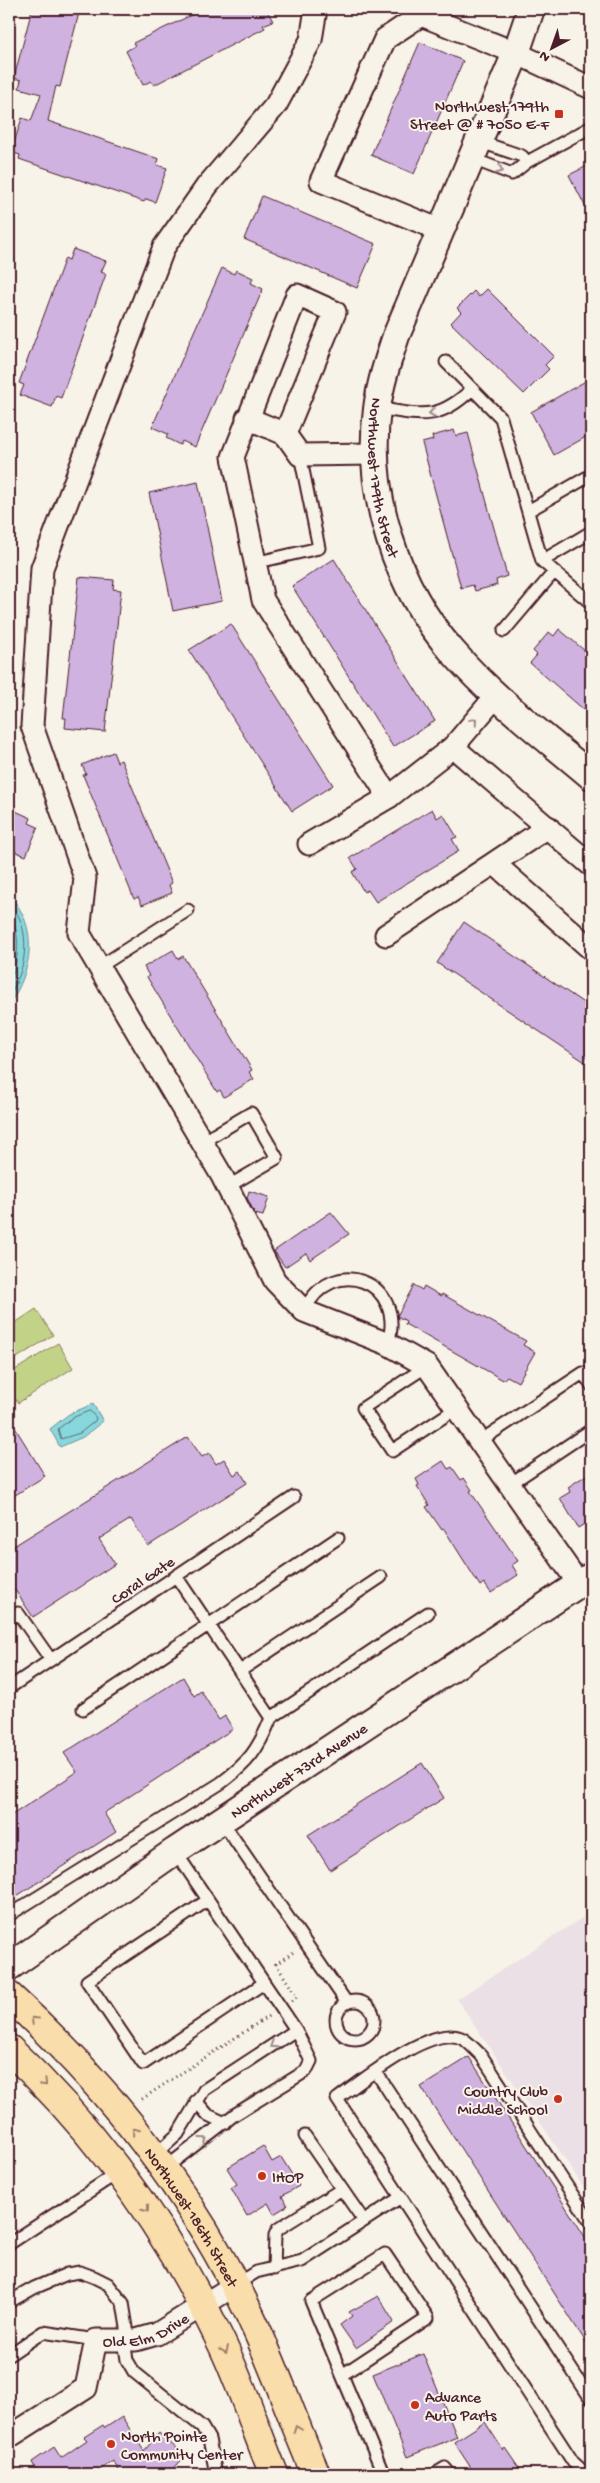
<svg xmlns="http://www.w3.org/2000/svg" width="600" height="2483" font-family="'Gochi Hand',sans-serif">
  <style>
    .built { fill: #ebe0e6 }
    .green { fill: #c2d388; stroke: #86795a }
    .water { fill: #87d8dd; stroke: #6f8e96 }
    .lines { fill: none; stroke-linecap: round; stroke-linejoin: round }
    .shore { stroke: #626972; stroke-width: 1 }
    .building { fill: #cfb2e0; stroke: #4a1f2b }
    .service-casing { stroke: #4a1f2b; stroke-width: 15 }
    .minor-casing { stroke: #4a1f2b; stroke-width: 25 }
    .tertiary-casing { stroke: #4a1f2b; stroke-width: 30 }
    .primary-casing { stroke: #4a1f2b; stroke-width: 31 }
    .path { stroke: #4a1f2b; stroke-width: 3; stroke-dasharray: 1 4; stroke-linecap: butt }
    .service { stroke: #f7f3e8; stroke-width: 11 }
    .minor { stroke: #f7f3e8; stroke-width: 21 }
    .tertiary { stroke: #f7f3e8; stroke-width: 26 }
    .primary { stroke: #f9ddab; stroke-width: 28 }
    .oneway { stroke: #a0898a }
    .oneway2 { stroke: #a27e6b }
    .poi-dot { fill: #c8321e; stroke: #f7f3e8; stroke-width: 2 }
    .labels { text-anchor: middle; stroke-width: 4; stroke-linejoin: round; paint-order: stroke }
    .poi-label { font-size: 16px; fill: #4a1f2b; stroke: #f7f3e8; text-anchor: start }
    .street-label { font-size: 16px; fill: #4a1f2b; stroke: #f7f3e8 }
  </style>
  <rect width="100%" height="100%" fill="#f7f3e8"/>
  <filter id="ink" filterUnits="userSpaceOnUse"><feTurbulence type="fractalNoise" baseFrequency=".02" numOctaves="2"/><feDisplacementMap in="SourceGraphic" scale="10" xChannelSelector="R" yChannelSelector="G"/><feConvolveMatrix kernelMatrix="1 2 1 2 8 2 1 2 1" color-interpolation-filters="sRGB"/></filter>
  <g filter="url(#ink)">
    <!-- built -->
    <path class="built" d="M591,1912V2198L457,1999Z"/>
    <!-- green -->
    <path class="green" d="M36,1309L53,1335L9,1363V1327Z
      M58,1343L73,1368L18,1403L9,1389V1374Z"/>
    <!-- water -->
    <path class="water" d="M9,895C40,927 32,971 9,1005Z
      M93,1404L103,1421L83,1437L60,1447L50,1429L69,1414Z"/>
    <g class="lines">
      <!-- shore -->
      <path class="shore" d="M9,902C33,928 27,969 9,996
        M9,911C22,937 19,958 9,985
        M90,1411L96,1418L95,1421L80,1433L61,1439L58,1429L72,1418Z"/>
    </g>
    <!-- building -->
    <path class="building" d="M32,9H80L60,87L56,86L48,121L159,159L157,165L167,168L155,202L146,199L144,202L19,159L20,155L11,152L22,118L31,121L41,94L19,88L21,80L14,78Z
      M204,9H266L273,21L263,25L265,28L154,85L151,81L143,85L126,51L135,46L133,43Z
      M420,42L463,61L414,174L371,155Z
      M591,164V217L569,175Z
      M262,196L376,244L357,288L244,239Z
      M73,249L106,261L101,272L106,274L61,398L56,396L52,407L20,395L24,385L19,383L65,258L69,260Z
      M222,268L234,274L236,270L253,278L251,283L263,289L195,447L182,441L180,445L166,438L168,434L152,427Z
      M487,289L554,356L545,365L549,369L524,394L451,323L461,312L457,308L474,291L479,297Z
      M591,378V434L554,455L531,412Z
      M454,430L456,436L468,433L507,576L496,580L497,585L475,591L473,585L461,588L422,443L433,440L432,436Z
      M198,482L222,601L173,611L149,493Z
      M334,559L435,721L393,747L292,586Z
      M79,577L114,580L113,589L121,590L105,732L65,728L66,718H63Z
      M231,624L333,785L292,811L189,650Z
      M559,629L591,656V716L530,663L537,655L533,651L549,632L554,636Z
      M113,752L117,762L121,760L172,883L169,885L172,893L142,905L138,897L134,899L83,775L86,774L82,765Z
      M9,808L31,818L29,823L38,827L26,856L9,849Z
      M432,809L437,818L443,814L457,837L452,839L459,851L376,902L368,890L364,892L352,872L357,869L350,858Z
      M464,922L591,1008V1066L437,963Z
      M173,950L178,959L183,956L252,1070L249,1072L254,1079L224,1097L220,1090L217,1092L147,977L149,976L144,967Z
      M249,1191L269,1197L263,1216L255,1214L247,1198Z
      M331,1212L349,1234L310,1260L306,1253L285,1267L274,1251Z
      M414,1285L422,1290L424,1286L441,1296L442,1294L526,1341L523,1345L535,1352L518,1382L507,1376L503,1380L405,1324L406,1321L397,1316Z
      M9,1418L45,1476L9,1499Z
      M188,1437L202,1457L209,1453L216,1464L224,1459L234,1475L240,1471L247,1483L148,1546L131,1519L99,1539L115,1564L33,1617L15,1590L9,1594V1549Z
      M443,1461L448,1469L452,1467L461,1480L464,1478L472,1490L470,1491L518,1561L512,1565L518,1575L491,1593L484,1583L480,1586L444,1529L442,1530L426,1507L429,1505L417,1486L419,1485L416,1479Z
      M591,1472V1520L578,1528L560,1498L570,1492L568,1487Z
      M183,1677L194,1696L201,1691L219,1720L225,1716L233,1729L104,1813L116,1832L9,1901V1817L77,1772L64,1753Z
      M422,1763L444,1798L330,1870L308,1835Z
      M469,2057L591,2246V2350L421,2087Z
      M263,2146L272,2162L281,2157L299,2186L282,2196L287,2206L274,2214L268,2203L247,2216L231,2188L237,2184L227,2168Z
      M378,2296L394,2322L356,2348L340,2325L352,2316L349,2312Z
      M423,2354L457,2437L407,2457L373,2374Z
      M122,2417L144,2451L159,2433L185,2456L169,2474H121L113,2461L94,2474H38L32,2462L54,2447L61,2458L87,2440L84,2437L103,2425L105,2428Z
      M485,2422L503,2450L505,2448L523,2474H475L454,2442Z"/>
    <g class="lines">
      <defs>
        <path id="service" d="M478,141L522,156L527,162
          M470,158L512,174L527,162L591,127
          M446,362L501,418L542,561L591,603
          M377,408C420,415 438,422 472,389
          M528,511L591,475
          M542,561L591,532
          M254,563L319,548L300,455
          M504,631L554,572
          M99,967L188,910
          M202,1142L251,1113L277,1158L227,1187
          M304,1311C332,1252 407,1281 388,1344
          M427,1366L363,1408L392,1451L457,1408
          M480,1441L583,1373L591,1385
          M510,1484L591,1430
          M9,1619L18,1613L51,1660
          M240,1671L381,1577
          M9,1688L294,1497
          M83,1709L338,1538
          M271,1718L428,1613
          M221,1820L347,2003
          M175,1851L296,2030
          M208,1900L87,1981L143,2064L264,1983
          M9,1915L221,1783C249,1762 258,1750 271,1718L176,1576
          M336 2020a19 19 0 1 1 38 0a19 19 0 1 1-38 0Z
          M376,2072L591,2399
          M196,2101L208,2115L225,2123
          M305,2136L364,2221
          M155,2155L178,2134L204,2090L296,2030L311,2061L306,2071L234,2115L164,2169
          M9,2244L119,2172
          M274,2269L275,2235L278,2229L342,2189
          M235,2285L256,2272L302,2261L401,2197
          M9,2302L34,2288L67,2274L80,2272L94,2277L108,2284L123,2303L129,2340
          M124,2340L127,2360L134,2372L202,2427L209,2439L216,2474
          M9,2355L43,2332L96,2340
          M342,2375L428,2318L385,2254L311,2301L383,2473L384,2474
          M435,2474L445,2468L450,2474
          M586,2474L573,2462L337,2099C362,2081 433,2022 463,2039C470,2043 475,2050 481,2055L591,2223"/>
        <g id="minor">
          <path d="M316,9L311,40L276,105L207,186L164,247L42,568L32,726L85,878L79,933L222,1176L275,1281L304,1311L388,1344L427,1366L579,1584"/>
          <path d="M440,230L321,181L385,39L421,15L516,53L591,88"/>
          <path d="M247,418L285,434L300,455L375,454"/>
          <path d="M285,434L335,312L297,295L233,457L263,600L389,797"/>
          <path d="M453,747L591,865"/>
          <path d="M309,844L389,797L453,747L496,696"/>
          <path d="M495,864L591,949"/>
          <path d="M386,935L548,827"/>
          <path id="s1" d="M9,2437L86,2388L96,2340H136L157,2334L235,2285"/>
        </g>
        <g id="tertiary">
          <path id="s2" d="M531,9L516,53L396,336C388,360 380,384 377,409C366,494 396,588 453,652C494,699 544,736 591,776"/>
          <path id="s3" d="M9,1967L175,1851L591,1576"/>
        </g>
        <g id="primary">
          <path id="s4" d="M9,1996C106,2084 189,2189 246,2307C273,2361 292,2419 316,2474"/>
          <path d="M9,2049C98,2133 170,2233 222,2344C242,2386 256,2431 274,2474"/>
        </g>
      </defs>
      <!-- service casing -->
      <use href="#service" class="service-casing"/>
      <!-- minor casing -->
      <use href="#minor" class="minor-casing"/>
      <!-- tertiary casing -->
      <use href="#tertiary" class="tertiary-casing"/>
      <!-- primary casing -->
      <use href="#primary" class="primary-casing"/>
      <!-- path -->
      <path class="path" d="M292,2001L297,1997L276,1964L295,1951
        M142,2099L270,2015"/>
      <!-- service -->
      <use href="#service" class="service"/>
      <!-- minor -->
      <use href="#minor" class="minor"/>
      <!-- tertiary -->
      <use href="#tertiary" class="tertiary"/>
      <!-- primary -->
      <use href="#primary" class="primary"/>
    </g>
    <!-- one-way arrows -->
    <defs><path id="oneway-chevron" d="M-2-3.5L2.5 0L-2 3.5" fill="none" stroke-width="1.6" stroke-linecap="round" stroke-linejoin="round" transform="scale(1.25)"/></defs>
    <g class="oneway">
      <use href="#oneway-chevron" transform="translate(500 170) rotate(21)"/>
      <use href="#oneway-chevron" transform="translate(432 413) rotate(172)"/>
      <use href="#oneway-chevron" transform="translate(474 721) rotate(-50)"/>
      <use href="#oneway-chevron" transform="translate(273 2045) rotate(147)"/>
      <use href="#oneway-chevron" transform="translate(204 2140) rotate(-36)"/>
    </g>
    <g class="oneway2">
      <use href="#oneway-chevron" transform="translate(34 2020) rotate(-136)"/>
      <use href="#oneway-chevron" transform="translate(44 2083) rotate(46)"/>
      <use href="#oneway-chevron" transform="translate(135 2131) rotate(-129)"/>
      <use href="#oneway-chevron" transform="translate(146 2209) rotate(54)"/>
      <use href="#oneway-chevron" transform="translate(225 2350) rotate(67)"/>
      <use href="#oneway-chevron" transform="translate(297 2429) rotate(-111)"/>
    </g>
  </g>
  <!-- markers -->
  <g class="poi-dot">
    <rect x="554" y="109" width="10" height="10" rx="2.5"/>
    <circle cx="558" cy="2099" r="5"/>
    <circle cx="262" cy="2176" r="5"/>
    <circle cx="415" cy="2405" r="5"/>
    <circle cx="111" cy="2444" r="5"/>
  </g>
  <g class="labels">
    <!-- poi labels -->
    <g class="poi-label">
      <text x="549" y="111" text-anchor="end">Northwest 179th<tspan x="549" dy="18">Street @ # 7050 E-F</tspan></text>
      <text x="548" y="2096" text-anchor="end">Country Club<tspan x="548" dy="18">Middle School</tspan></text>
      <text x="272" y="2182">IHOP</text>
      <text x="425" y="2402">Advance<tspan x="425" dy="18">Auto Parts</tspan></text>
      <text x="121" y="2441">North Pointe<tspan x="121" dy="18">Community Center</tspan></text>
    </g>
    <!-- street labels -->
    <g class="street-label">
      <text dy="6" stroke="none"><textPath href="#s2" startOffset="499">Northwest 179th Street</textPath></text>
      <text transform="translate(142 1579) rotate(-34)" y="6">Coral Gate</text>
      <text dy="6" stroke="none"><textPath href="#s3" startOffset="350">Northwest 73rd Avenue</textPath></text>
      <text dy="6" stroke="none"><textPath href="#s4" startOffset="288">Northwest 186th Street</textPath></text>
      <text dy="6" stroke="none"><textPath href="#s1" startOffset="192">Old Elm Drive</textPath></text>
    </g>
  </g>
  <!-- margin -->
  <rect width="600" height="2483" fill="none" stroke="#f7f3e8" stroke-width="30"/>
  <rect x="15" y="15" width="570" height="2453" fill="none" stroke="#4a1f2b" stroke-width="2" filter="url(#ink)"/>
  <!-- north arrow -->
  <g transform="translate(552 48) rotate(221)" stroke="#f7f3e8" stroke-width="4" paint-order="stroke">
  <path d="M0-4L9 19L0 12L-9 19Z" fill="#4a1f2b"/>
  <text y="-8" font-size="14" font-weight="bold" text-anchor="middle" fill="#4a1f2b">N</text>
  </g>
</svg>
